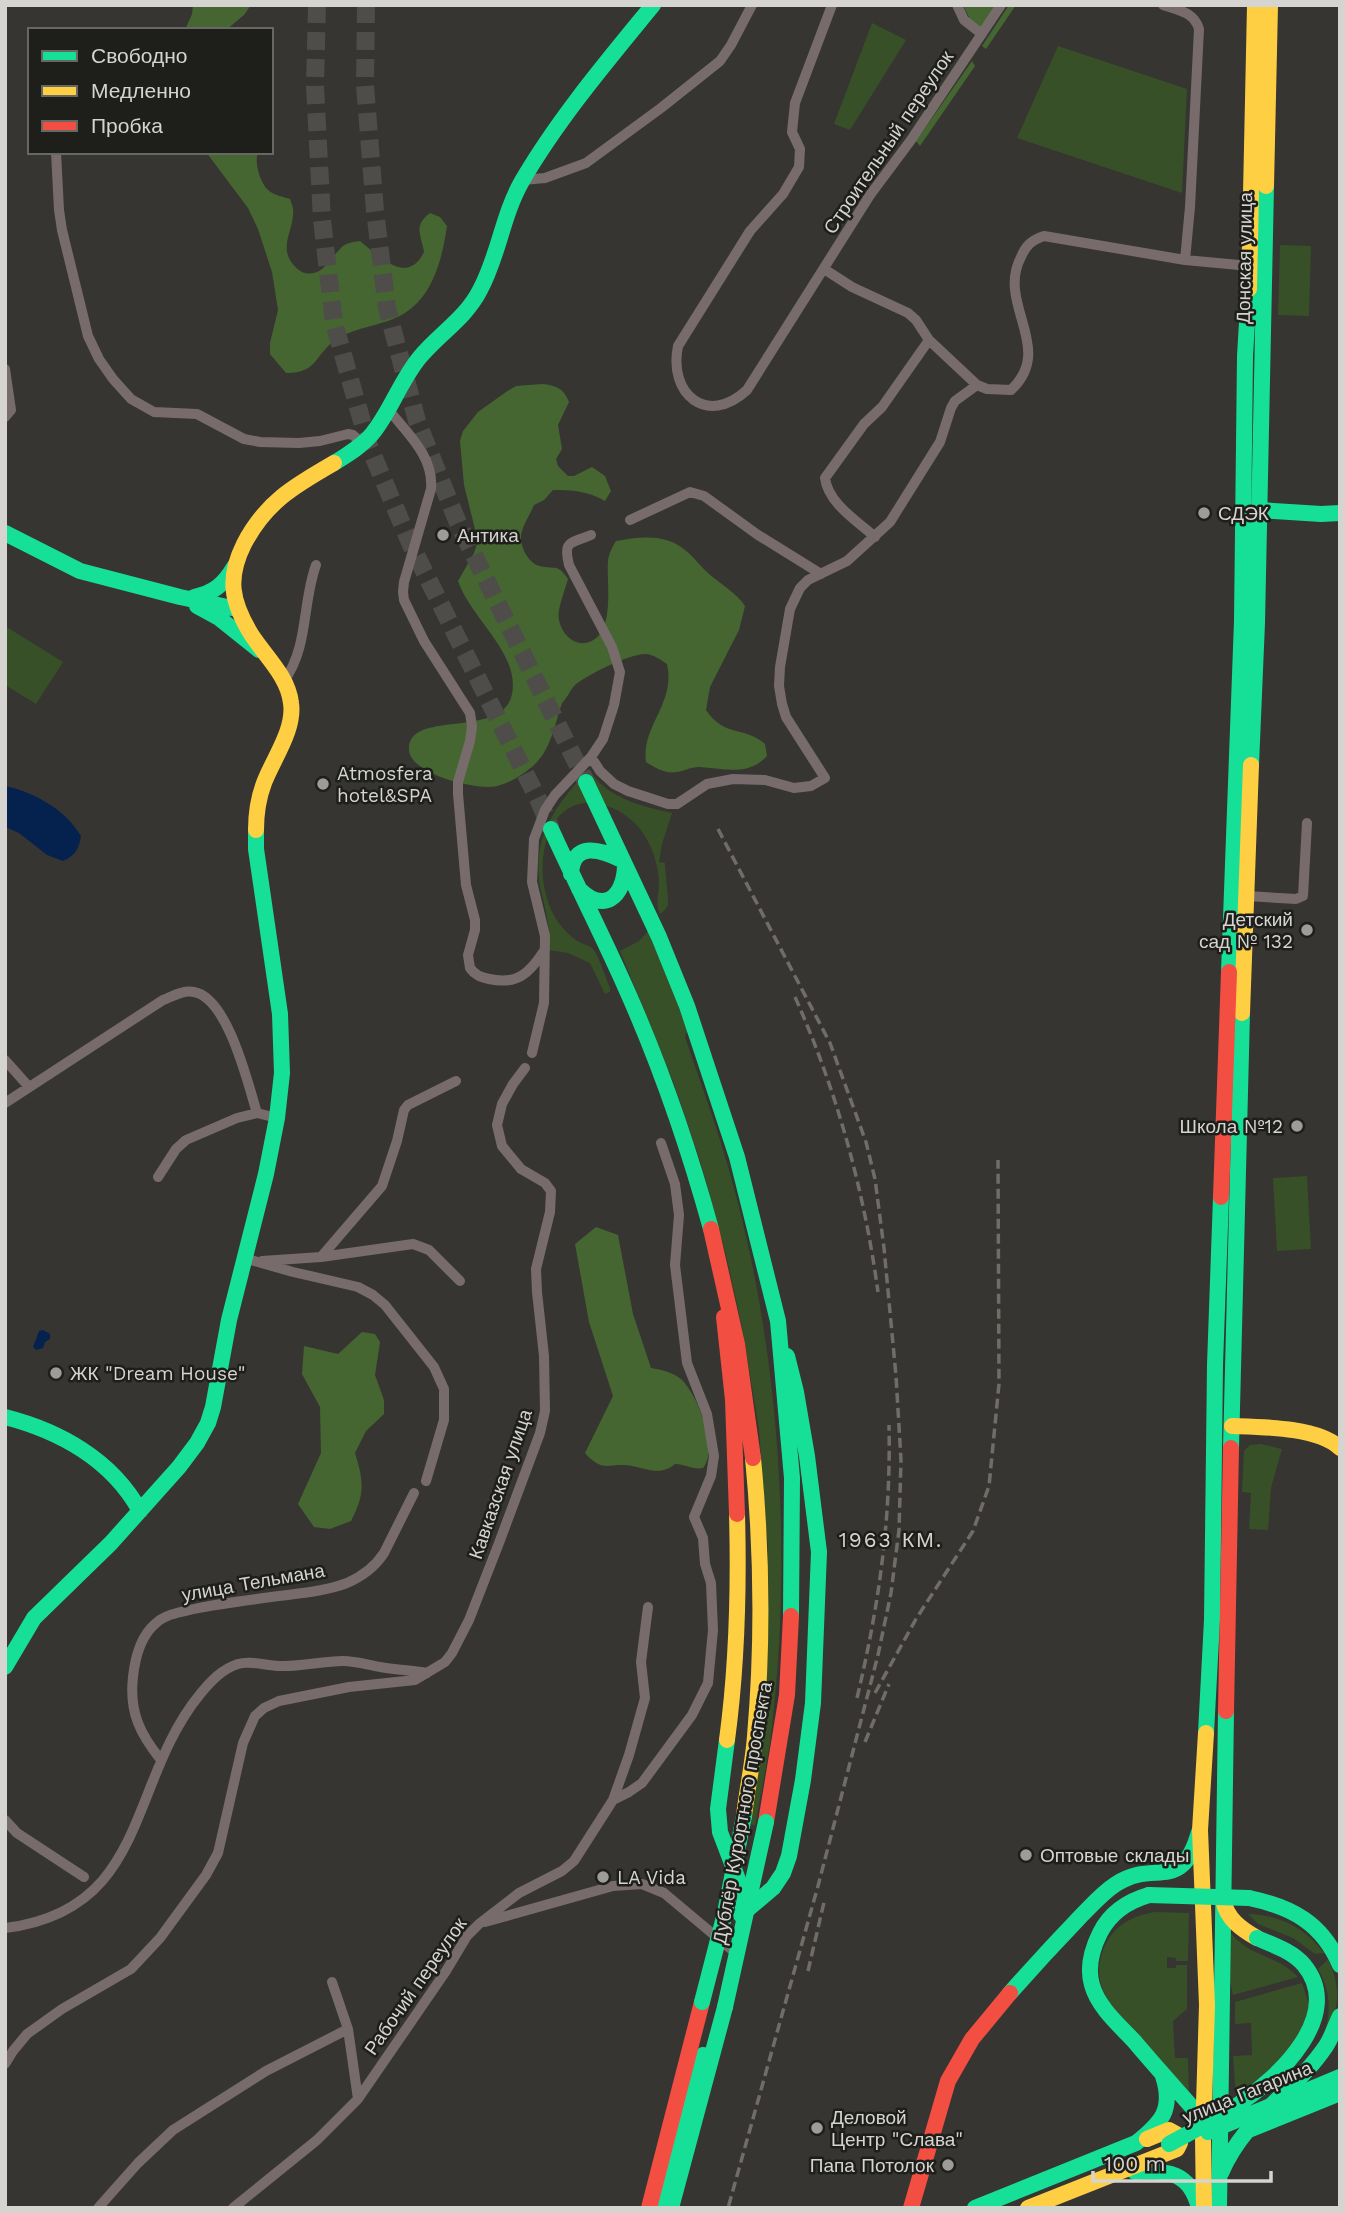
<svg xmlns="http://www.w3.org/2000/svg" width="1345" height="2213" font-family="'Work Sans',sans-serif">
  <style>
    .green { fill: #375027 }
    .forest { fill: #456631 }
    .water { fill: #05224f }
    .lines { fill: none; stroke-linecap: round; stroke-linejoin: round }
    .primary-tunnel { stroke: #4e4d49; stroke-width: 18; stroke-dasharray: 18 9; stroke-linecap: butt }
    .street { stroke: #776c6b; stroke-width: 10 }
    .fast { stroke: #16e098; stroke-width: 16 }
    .slow { stroke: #ffcf43; stroke-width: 16 }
    .jam { stroke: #f24e42; stroke-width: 16 }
    .rail { stroke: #726c69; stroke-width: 3.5; stroke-dasharray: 10 5; stroke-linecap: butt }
    .fast-bridge { stroke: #16e098; stroke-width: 16 }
    .poi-dot { fill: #9d9c98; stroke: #1e1e1a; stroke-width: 2.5 }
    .labels { text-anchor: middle; stroke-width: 5; stroke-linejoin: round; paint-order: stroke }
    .street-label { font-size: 19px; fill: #d5d4d0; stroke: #1e1e1a }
    .poi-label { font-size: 19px; fill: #d5d4d0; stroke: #1e1e1a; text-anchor: start }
    .neighbourhood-label { font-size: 21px; letter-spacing: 2px; fill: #d5d3ca; stroke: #1e1e1a }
  </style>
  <rect width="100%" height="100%" fill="#363531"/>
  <!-- green -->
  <path class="green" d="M872,23L906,40L850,130L834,124Z
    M1058,46L1187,89L1182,193L1017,138Z
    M1280,245L1311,246L1309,316L1278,315Z
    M5,626L63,662L36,704L5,685Z
    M589,769C604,797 643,807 672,813L662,844L659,862L665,863C665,870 669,902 668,905C666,909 664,911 660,914C655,903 659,895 659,883C659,865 651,843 640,829C632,819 621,811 610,807C553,785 534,852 546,895C551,915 562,931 579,942C583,944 590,946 593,949C599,956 606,979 610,988V992L605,994L590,963L568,953L548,950C551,929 546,912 541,891C530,838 555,806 589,769Z
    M648,931L688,1029L685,1037C699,1079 715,1121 727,1163C779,1339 793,1545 772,1727C768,1760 761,1793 755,1826L751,1824L768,1550L759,1429L742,1327L725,1251L701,1164L674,1084L620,951L639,941Z
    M1307,1176L1311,1249L1277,1251L1273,1178Z
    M1261,1444L1282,1449L1271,1488L1268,1530L1249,1529L1251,1493L1242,1492L1244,1451L1250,1445Z
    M1155,1912L1189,1913L1188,1961H1176V1958L1167,1957V1968H1176V1965H1187V2009L1173,2021L1175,2058H1188L1189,2096C1170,2074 1151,2051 1132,2029C1122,2018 1109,2005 1103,1990C1096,1973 1099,1954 1109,1938C1120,1922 1136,1915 1155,1912Z
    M1248,1914C1279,1915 1305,1927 1324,1953L1315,1954L1293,1938L1258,1924Z
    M1228,1929C1248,1958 1277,1954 1298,1977L1233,1995L1227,1967Z
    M1328,1959C1342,1989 1340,2012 1322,2039C1332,2014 1331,1992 1318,1969Z
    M1302,1983L1309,2004L1306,2029L1274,2066L1236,2099L1233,2056L1252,2055L1251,2023L1235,2024V2002Z"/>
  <!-- forest -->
  <path class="forest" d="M193,5H251L244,15L226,30H185L192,14Z
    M963,5H997L981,27L970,19Z
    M1009,5H1016L986,49L982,46Z
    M972,61L975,66L920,146L916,141Z
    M206,152H258C254,163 260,182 268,190C273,195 284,197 290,199C292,205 294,209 293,215C292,232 280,247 292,263C295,267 300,272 305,273C322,277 330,259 340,249C345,243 352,242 360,241C378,255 407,287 424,252C421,234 413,226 430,213L440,217L447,226C441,266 430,307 388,321C370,327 353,329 337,339C314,354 319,373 286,373L270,354V343L278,310L272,272L258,229L248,208Z
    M542,384C556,385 564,389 569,402L558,425L562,449L556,459L558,466L568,476H574L592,467L605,476L611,491L605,501C588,491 572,490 553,490L544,500L534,505C530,515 522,526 521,536C520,547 529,564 540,566C556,570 557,563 568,579C565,589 561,600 559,610C556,626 569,645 585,643C617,638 606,582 608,561C609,553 612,548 616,541C639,537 665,533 685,550C694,557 700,566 708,573C721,585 735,591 745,606L739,630L710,687L706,710C725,738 745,726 765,744L767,756C748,777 723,768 699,767C690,767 685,771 677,772C666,774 655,768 646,762C641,726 676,704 667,664C661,660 654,655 647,654C633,652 586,675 575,685C570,690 568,697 562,703C555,723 551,750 534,765C524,774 510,783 497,786C477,791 410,774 409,750C407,708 503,740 512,694C520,653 471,619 458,581L474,553L478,541L464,485L460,441L463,431L478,412L506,392L516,386Z
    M596,1227L618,1235L633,1314L651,1368C662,1370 673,1372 682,1380C698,1396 719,1449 703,1468C692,1470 686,1464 675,1464C661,1476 648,1469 632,1466C610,1462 603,1474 585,1453L613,1396L589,1322L575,1244Z
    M362,1332L375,1334L380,1342L375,1375L384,1400V1414L366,1431L355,1453C364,1482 365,1494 351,1521L330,1529L314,1527L298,1504L321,1453L320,1407L302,1374L304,1346L338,1354Z"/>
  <!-- water -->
  <path class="water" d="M5,786C34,792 66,810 81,836C79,849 75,856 63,861L47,855L19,833L5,827Z
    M43,1330L50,1334V1339L45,1342L43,1348L36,1350L33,1347L39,1331Z"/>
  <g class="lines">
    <!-- primary-tunnel -->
    <path class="primary-tunnel" d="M317,5L315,86L322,220L334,323L369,446L411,545L539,801L551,829
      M366,5L365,85L375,211L387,308L417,421L458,523L586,782"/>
    <!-- street -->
    <path class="street" d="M832,5L795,103L792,132L800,149L799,167L783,194L750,231L678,346C668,394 707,427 747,390L870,195L911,140L1001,5
      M957,5L964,20L982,34
      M1163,5C1178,10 1194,12 1199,29L1190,207L1185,260
      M56,152L59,210L62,230L88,336L99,359L113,379L131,399L154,412L197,414L244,439L260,442L299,443L320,441L348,434L353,435L362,444
      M523,180L545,178L586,163L661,108L720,61L731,45L752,5
      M824,269L852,287L908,313L916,320L929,340L977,385L987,389L1011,390C1056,348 996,304 1021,257C1026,245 1032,240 1044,236L1185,260L1250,266
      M5,369L11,410L5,417
      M388,409C407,433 434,456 431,489L404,582L403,592L404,600L424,641L470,713L472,726L470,741L458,782V794L466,885L475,920V930L468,955L470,968C475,975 480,977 489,979C517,985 529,974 544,951
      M630,520L690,492L704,496L758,535L821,574
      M875,537C857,521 828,503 825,478L864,424L882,407L929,340
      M284,681C309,646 302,603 316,565
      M591,757L600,771L614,784L628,791L668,804H677L707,784L733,779L765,780L794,788L811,786L825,778L786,717L782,704L779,686L780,667L790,609L800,588L808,580L847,561L890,522L940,442L951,408L955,401L977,385
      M1247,896L1296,899L1303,896L1307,823
      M532,1053L544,1003L545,936L532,882L534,839L545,810L555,795L591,757L603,739L614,705L620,672L612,647L569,565C563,540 570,544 591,535
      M5,1060L29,1087
      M5,1103L163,1000C173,996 183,990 194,992C228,998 248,1084 257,1113
      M158,1177L176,1149L186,1140L237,1118L257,1113L277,1118
      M321,1257L382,1186L397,1141L404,1110L408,1105L456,1081
      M244,1258L293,1272L358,1287L373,1295L385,1305L434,1367L444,1389V1420L426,1481
      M262,1261L321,1257L413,1244L429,1250L460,1281
      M161,1760C140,1734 129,1712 133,1677C135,1658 140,1637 155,1624C165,1614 181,1612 194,1609C222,1603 251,1600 279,1596C302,1593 326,1591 347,1583C363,1576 375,1567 384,1553L414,1493
      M613,1800L629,1792L642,1783L692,1715L708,1683L713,1630L711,1583L705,1564L703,1538L694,1517L711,1476L714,1456L707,1414L687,1363L675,1265L679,1215L675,1184L661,1143
      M5,1820L17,1833L84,1877
      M485,1922L613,1886L642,1884L664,1893L732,1950
      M5,1928C150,1910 127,1782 201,1693C211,1681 222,1669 238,1664C251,1660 266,1666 280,1666C301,1667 322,1661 343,1661C356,1661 368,1665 380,1667C396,1670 412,1670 427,1673
      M332,1982L348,2029L358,2099
      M5,2064L13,2051L27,2034L62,2009L131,1969L160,1938L206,1875L218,1853L243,1743L255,1716L264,1708L279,1701L349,1687L415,1680L445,1662L452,1653L469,1620L499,1543L540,1433L545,1411L544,1356L537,1292L536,1269L550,1212L551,1191L545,1183L521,1169L502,1146L497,1125L502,1104L513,1084L525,1068
      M98,2208L138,2163L173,2130L266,2071L348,2029
      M233,2208L317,2140L358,2099L446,1971L467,1936L479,1924L519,1893L562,1871L574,1861L613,1800L629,1755L645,1698L641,1662L648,1607"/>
    <!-- fast -->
    <path class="fast" d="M334,463C347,455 362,446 372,434C391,411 400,381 420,357C439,334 466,318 480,290C499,255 502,216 522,181C558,119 608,60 653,5
      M1259,510L1321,514L1340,513
      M5,533L80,571L180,597L237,609
      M194,597C214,593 224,584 234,567
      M197,606L219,618L259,650
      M1251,765L1257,623L1266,186
      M586,782L659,937L687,1006L737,1157L778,1321L792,1478L791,1616
      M551,829C576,884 604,938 628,993C662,1070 689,1149 711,1229
      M571,874C573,841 600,849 622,860
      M579,889C604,914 624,897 625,866
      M1229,972L1242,621L1245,356L1249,289
      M5,1417C60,1431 112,1460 140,1511
      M1231,1448L1242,1013
      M5,1667L34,1618L111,1543L179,1467L197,1443L208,1423L213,1407L229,1320L266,1174L277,1118L282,1073L280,1014L256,849V830
      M1206,1733L1212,1620L1215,1365L1221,1197
      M727,1740L718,1809L720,1832L745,1898L743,1908
      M1149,1895C1128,1901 1110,1913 1100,1933C1092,1949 1087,1968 1092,1985C1098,2007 1119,2025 1134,2041C1155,2066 1177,2090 1198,2114L1202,2130
      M1249,1898C1292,1907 1322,1923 1340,1965
      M741,1915L773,1888L783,1873L789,1856L803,1780L813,1703L819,1552L807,1456L796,1392L787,1356
      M1010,1993C1033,1967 1056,1942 1080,1917C1091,1906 1102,1893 1116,1884C1156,1858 1181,1895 1199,1832
      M1251,2129L1340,2093
      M1135,2172C1168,2170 1190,2172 1199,2208
      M1221,2173C1246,2115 1293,2095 1326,2046C1332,2037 1335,2026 1340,2016
      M661,2208L703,2055
      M671,2208L725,2007
      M975,2208L1136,2143C1161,2123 1174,2110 1163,2076
      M1219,2208L1226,1711"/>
    <!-- slow -->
    <path class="slow" d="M1266,186L1270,5
      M1249,289L1255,5
      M256,830C256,814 258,799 264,783C273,759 295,730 291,703C288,676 265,656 251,634C231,601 227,578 244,544C266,502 294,486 334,463
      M1242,1013L1251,765
      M1232,1426C1262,1427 1318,1427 1340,1448
      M727,1740C737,1666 739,1589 737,1514
      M744,1816C747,1789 753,1763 755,1736C763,1644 762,1551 753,1458
      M1223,1900C1227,1919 1241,1929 1257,1938
      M1028,2208L1177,2149L1180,2143L1178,2135L1169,2130L1147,2139
      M1204,2208L1203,2138L1207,2005L1200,1830L1206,1733"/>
    <!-- jam -->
    <path class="jam" d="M1221,1197L1229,972
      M711,1229L737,1344L753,1458
      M724,1317L733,1400L737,1514
      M1226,1711L1231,1448
      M766,1822L787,1695L791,1616
      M649,2208L702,2002
      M911,2208L948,2081L972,2039L1010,1993"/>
    <!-- rail -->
    <path class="rail" d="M718,829L830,1043L866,1142L875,1179L884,1248L896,1376L901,1460L899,1530L891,1593L878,1655L818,1886L728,2208
      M795,997C837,1091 864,1190 878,1292
      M875,1693L916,1619L973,1531L989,1486L999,1384L998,1160
      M857,1698C879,1605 891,1521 889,1425
      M865,1742L889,1684
      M808,1971L825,1898"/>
    <!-- fast-bridge -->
    <path class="fast-bridge" d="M1149,1895L1249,1898
      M702,2002L725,1913L744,1816
      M725,2007L766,1822
      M1208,2132L1340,2077
      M1169,2144C1193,2131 1217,2119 1239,2104C1279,2077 1345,2015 1304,1965C1292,1951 1273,1945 1257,1938"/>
  </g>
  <!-- markers -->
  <g class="poi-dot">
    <circle cx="1204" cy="513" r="7"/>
    <circle cx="443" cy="535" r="7"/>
    <circle cx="323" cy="784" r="7"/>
    <circle cx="1307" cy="930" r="7"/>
    <circle cx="1297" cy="1126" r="7"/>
    <circle cx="56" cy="1373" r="7"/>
    <circle cx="1026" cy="1855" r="7"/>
    <circle cx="603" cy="1877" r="7"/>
    <circle cx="817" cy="2128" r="7"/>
    <circle cx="948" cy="2165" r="7"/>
  </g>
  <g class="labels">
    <!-- street labels -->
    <g class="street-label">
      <text transform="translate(888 142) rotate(-56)" y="7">Строительный переулок</text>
      <text transform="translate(1244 258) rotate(-89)" y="7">Донская улица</text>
      <text transform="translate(500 1484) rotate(-71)" y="7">Кавказская улица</text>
      <text transform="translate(253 1582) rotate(-10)" y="7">улица Тельмана</text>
      <text transform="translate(742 1813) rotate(-80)" y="7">Дублёр Курортного проспекта</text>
      <text transform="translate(415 1986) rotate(-55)" y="7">Рабочий переулок</text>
      <text transform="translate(1247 2092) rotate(-22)" y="7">улица Гагарина</text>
    </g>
    <!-- poi labels -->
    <g class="poi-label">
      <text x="1218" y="520">СДЭК</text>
      <text x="457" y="542">Антика</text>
      <text x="337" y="780">Atmosfera<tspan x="337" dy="22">hotel&amp;SPA</tspan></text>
      <text x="1293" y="926" text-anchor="end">Детский<tspan x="1293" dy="22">сад № 132</tspan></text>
      <text x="1283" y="1133" text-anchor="end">Школа №12</text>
      <text x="70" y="1380">ЖК "Dream House"</text>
      <text x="1040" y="1862">Оптовые склады</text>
      <text x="617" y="1884">LA Vida</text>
      <text x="831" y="2124">Деловой<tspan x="831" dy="22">Центр "Слава"</tspan></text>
      <text x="934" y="2172" text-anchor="end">Папа Потолок</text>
    </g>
    <!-- neighbourhood labels -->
    <g class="neighbourhood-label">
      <text x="891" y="1547">1963 КМ.</text>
    </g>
  </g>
  <!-- border -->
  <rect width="1345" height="2213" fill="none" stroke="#d5d4d0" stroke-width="14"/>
  <!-- legend -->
  <rect x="28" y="28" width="245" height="126" fill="#1e1e1a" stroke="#676763" stroke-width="2"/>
  <rect x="42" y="51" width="35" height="10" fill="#16e098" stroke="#676763" stroke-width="2"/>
  <text x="91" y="63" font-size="21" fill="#d5d4d0">Свободно</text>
  <rect x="42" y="86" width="35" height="10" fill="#ffcf43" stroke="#676763" stroke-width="2"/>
  <text x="91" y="98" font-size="21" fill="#d5d4d0">Медленно</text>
  <rect x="42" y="121" width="35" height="10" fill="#f24e42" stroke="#676763" stroke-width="2"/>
  <text x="91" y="133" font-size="21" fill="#d5d4d0">Пробка</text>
  <!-- scale -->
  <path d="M1093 2171v10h178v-10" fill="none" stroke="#d5d4d0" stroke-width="3.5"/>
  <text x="1104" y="2171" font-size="21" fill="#d5d4d0" stroke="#1e1e1a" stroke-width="5" paint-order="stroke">100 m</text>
</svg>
